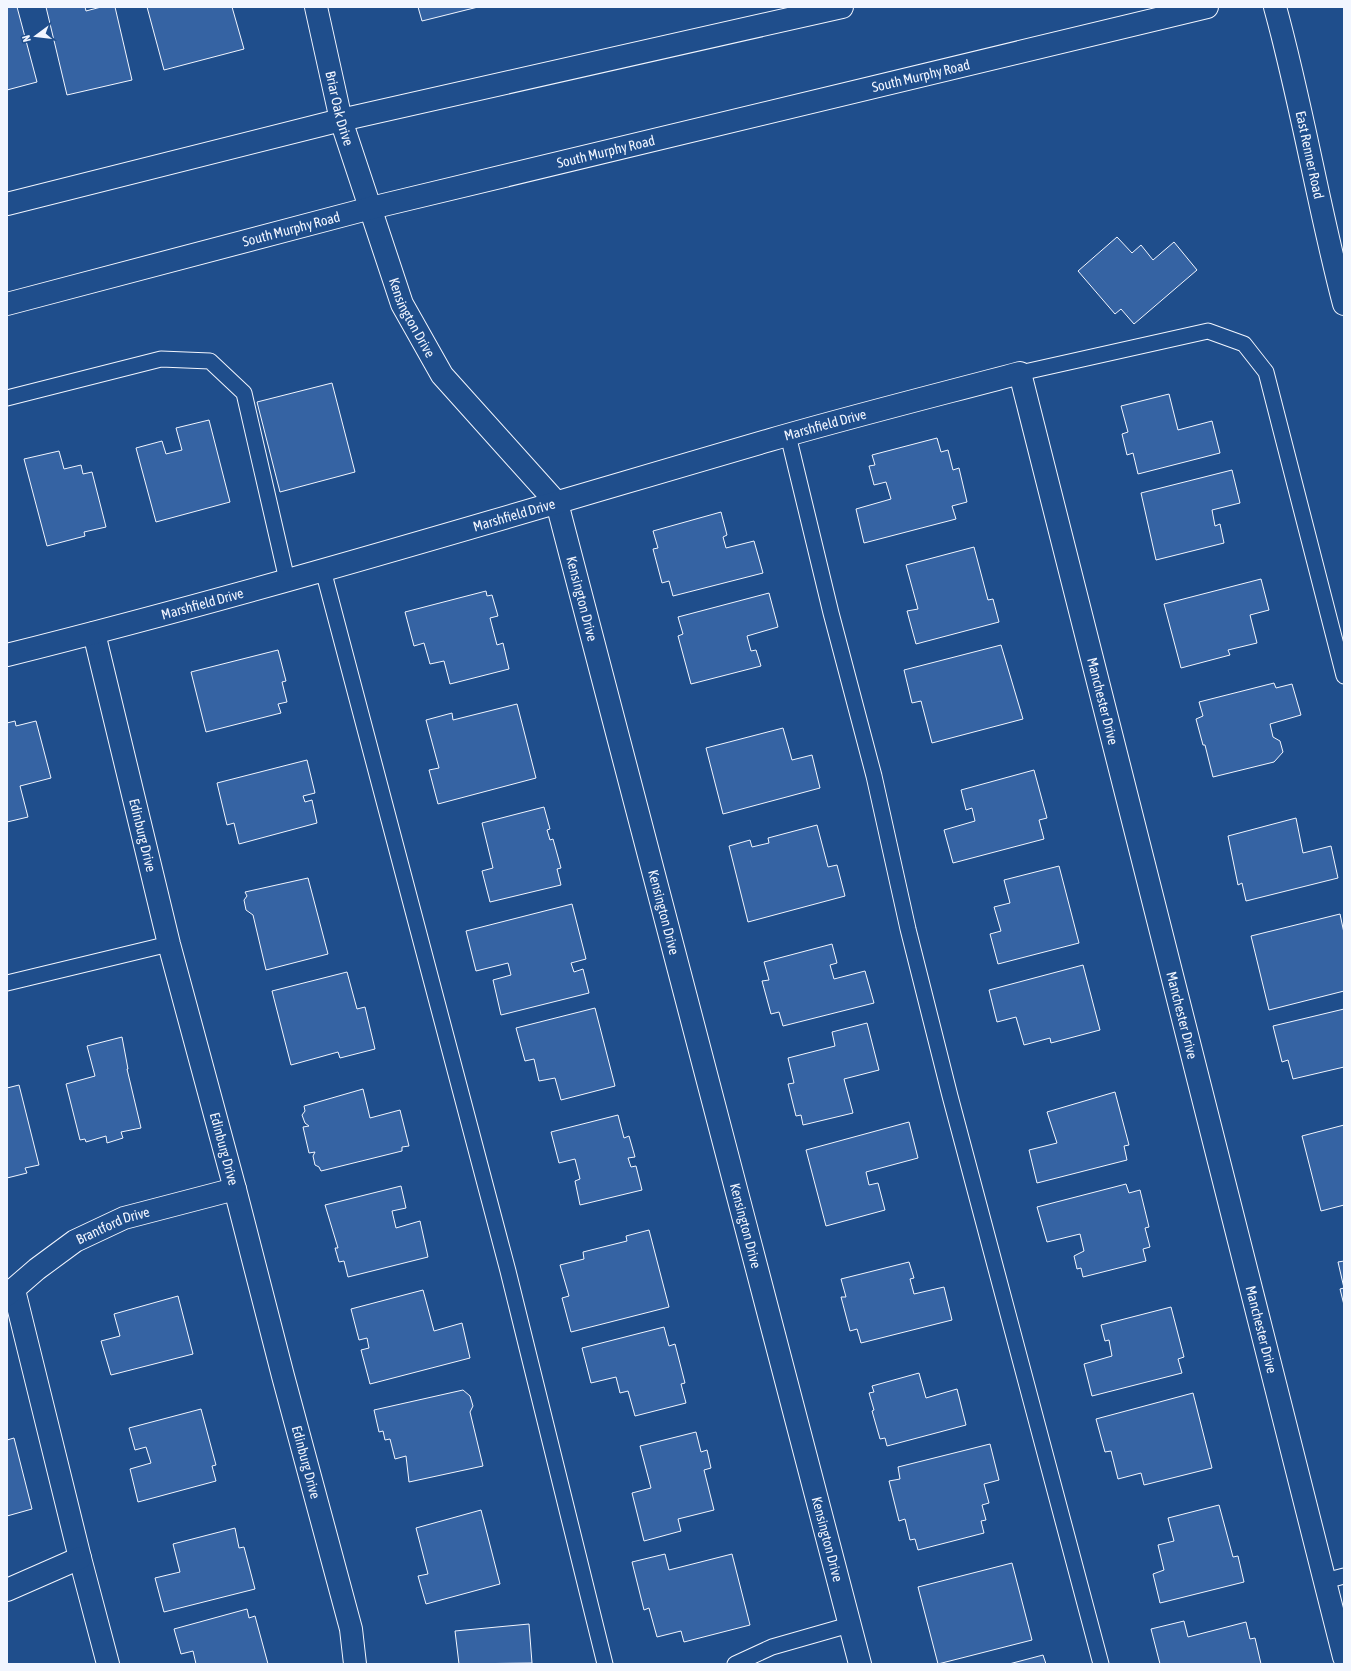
<svg xmlns="http://www.w3.org/2000/svg" width="1351" height="1671" font-family="'Asap Condensed',sans-serif">
  <style>
    .building { fill: #3563a3; stroke: #f2f6ff }
    .lines { fill: none; stroke-linecap: round; stroke-linejoin: round }
    .service-casing { stroke: #f2f6ff; stroke-width: 17 }
    .minor-casing { stroke: #f2f6ff; stroke-width: 24 }
    .secondary-casing { stroke: #f2f6ff; stroke-width: 24 }
    .service { stroke: #1f4e8c; stroke-width: 15 }
    .minor { stroke: #1f4e8c; stroke-width: 22 }
    .secondary { stroke: #1f4e8c; stroke-width: 22 }
    .labels { text-anchor: middle; stroke-width: 3; stroke-linejoin: round; paint-order: stroke }
    .street-label { font-size: 14px; fill: #f2f6ff; stroke: #1f4e8c }
  </style>
  <rect width="100%" height="100%" fill="#1f4e8c"/>
  <!-- building -->
  <path class="building" d="M7,7H17L37,82L7,90Z
    M46,7H85L86,11L101,7H115L132,80L67,95Z
    M147,7H232L244,49L164,70Z
    M418,7H478L422,21Z
    M1117,237L1132,253L1141,245L1153,260L1174,242L1197,270L1134,324L1121,309L1115,314L1078,271Z
    M332,383L355,472L280,492L257,402Z
    M1169,394L1178,430L1212,421L1220,453L1138,474L1133,453L1127,455L1122,434L1128,432L1121,406Z
    M209,420L230,502L156,522L136,448L162,441L166,454L182,450L176,428Z
    M937,438L941,452L948,450L953,470L959,468L967,502L952,506L956,519L864,543L856,509L891,499L886,482L874,485L869,466L875,465L872,455Z
    M59,451L64,469L81,465L83,474L92,472L106,527L84,532L85,536L47,546L24,459Z
    M1232,470L1240,503L1212,510L1215,526L1220,524L1224,543L1156,560L1141,493Z
    M721,512L727,535L723,537L726,548L754,541L763,573L673,596L669,581L662,583L653,549L658,548L653,531Z
    M974,547L988,600L993,599L999,622L916,644L907,611L918,609L906,565Z
    M1261,579L1269,610L1250,615L1257,643L1228,650L1230,655L1181,668L1164,604Z
    M486,591L487,596L492,595L498,616L490,618L497,645L503,643L509,669L450,684L444,661L430,664L424,643L414,646L405,612Z
    M769,593L778,627L747,636L751,651L756,650L761,666L691,684L678,636L683,634L678,617Z
    M1001,645L1023,719L932,743L921,701L912,703L904,670Z
    M278,650L286,681L282,682L287,702L278,704L281,713L206,732L191,672Z
    M1274,683L1276,688L1292,684L1301,715L1270,724L1273,737L1280,741L1283,752L1274,762L1213,777L1205,745H1203L1196,719L1203,716L1199,702Z
    M517,704L536,778L438,804L429,770L439,768L426,720L452,713L453,720Z
    M15,721L16,726L36,721L51,778L20,786L28,817L7,822V723Z
    M783,728L792,760L812,755L820,788L723,814L706,748Z
    M307,760L315,793L303,796L305,802L312,800L317,823L239,844L234,823L227,825L217,783Z
    M1034,770L1047,818L1039,820L1044,839L953,863L944,830L975,821L972,808L966,810L961,790Z
    M544,807L550,829L547,830L550,840L553,839L561,868L557,869L561,885L490,902L482,871L493,868L482,823Z
    M1296,818L1303,853L1331,846L1338,878L1246,901L1242,883L1238,885L1228,836Z
    M817,825L828,867L837,865L845,896L748,922L729,846L750,840L752,847L769,843L768,838Z
    M1059,866L1079,943L998,964L990,934L1001,931L994,907L1010,903L1004,880Z
    M308,878L328,954L266,970L253,915L246,910L244,900L247,896L245,892Z
    M572,904L586,959L571,963L574,972L583,969L589,993L501,1015L493,980L511,975L508,963L476,971L466,931Z
    M1340,914L1344,933V991L1269,1010L1251,936Z
    M832,944L837,963L830,965L834,979L865,971L874,1003L783,1026L779,1012L771,1014L762,981L769,980L764,962Z
    M1083,965L1100,1030L1051,1043L1050,1038L1024,1045L1016,1017L997,1022L989,990Z
    M347,972L357,1009L365,1007L375,1049L340,1058L338,1052L291,1065L272,991Z
    M595,1008L615,1086L561,1100L555,1078L539,1081L534,1059L525,1061L516,1028Z
    M1344,1009V1067L1293,1079L1288,1060L1282,1062L1273,1026Z
    M867,1023L879,1070L844,1079L853,1113L803,1125L801,1115L796,1116L788,1084L794,1083L788,1058L835,1046L832,1032Z
    M122,1037L128,1069H127L141,1128L121,1132L123,1138L107,1143L106,1136L86,1142L85,1139L80,1140L66,1084L95,1076L87,1046Z
    M19,1085L39,1165L25,1168L27,1173L7,1178V1088Z
    M363,1089L370,1118L400,1110L409,1146L402,1147V1151L321,1171L319,1167L315,1165L313,1156L315,1152L309,1153L303,1127L309,1126L305,1123L302,1115L305,1111L304,1106Z
    M1115,1092L1129,1145L1124,1146L1127,1160L1037,1183L1029,1150L1057,1143L1047,1112Z
    M618,1115L624,1138L629,1136L635,1157L628,1158L631,1167L636,1166L642,1190L580,1205L575,1181L580,1179L575,1159L559,1163L551,1132Z
    M909,1122L918,1158L866,1172L869,1185L878,1183L885,1210L826,1226L806,1150Z
    M1344,1125V1205L1321,1211L1302,1136Z
    M1126,1184L1129,1193L1140,1190L1149,1227L1145,1228L1150,1247L1143,1249L1146,1261L1083,1277L1081,1268L1077,1269L1074,1256L1084,1251L1080,1234L1047,1242L1037,1207Z
    M401,1186L406,1208L392,1211L396,1228L420,1221L428,1257L348,1277L344,1261L339,1262L335,1248H338L325,1205Z
    M649,1230L669,1307L571,1332L562,1298L569,1296L560,1265L584,1259L583,1252L627,1241L626,1236Z
    M1344,1261V1305L1340,1289L1344,1288L1338,1262Z
    M909,1262L914,1278L910,1279L914,1294L944,1287L952,1320L861,1343L857,1329L850,1331L841,1297H846L841,1279Z
    M423,1290L434,1331L462,1323L470,1358L370,1384L361,1350L369,1348L367,1338L359,1340L351,1309Z
    M178,1296L193,1354L111,1375L101,1341L120,1336L114,1314Z
    M1171,1307L1184,1357L1178,1359L1182,1373L1092,1396L1084,1364L1112,1356L1109,1340L1105,1341L1101,1325Z
    M664,1327L669,1346L675,1344L685,1383L681,1384L686,1403L635,1416L628,1391L620,1393L616,1377L591,1383L582,1348Z
    M919,1373L926,1398L957,1389L966,1425L887,1446L885,1438L880,1439L872,1411L874,1410L869,1393L874,1392L872,1386Z
    M463,1390L470,1396L473,1406L470,1412L483,1466L409,1482L406,1456L395,1459L390,1439L385,1440L383,1431L379,1432L374,1410Z
    M1193,1393L1212,1468L1144,1485L1141,1473L1118,1479L1111,1451L1105,1452L1096,1419Z
    M201,1409L216,1465L212,1466L216,1481L138,1502L130,1469L151,1463L146,1447L135,1450L129,1428Z
    M696,1432L701,1452L707,1450L711,1468L704,1470L714,1510L678,1519L681,1531L644,1541L632,1493L651,1488L640,1446Z
    M14,1438L32,1509L7,1516V1440Z
    M990,1444L999,1480L984,1484L989,1503L982,1505L986,1520L981,1521L984,1533L918,1550L915,1539L910,1540L905,1519L899,1521L889,1481L900,1479L898,1467Z
    M1219,1505L1233,1557L1238,1556L1244,1582L1160,1603L1153,1574L1164,1570L1158,1545L1174,1541L1168,1518Z
    M481,1510L500,1584L426,1604L418,1576L428,1574L416,1528Z
    M235,1528L239,1548L244,1547L255,1589L164,1612L155,1578L180,1572L173,1544Z
    M665,1554L669,1570L732,1554L750,1625L684,1642L681,1631L657,1637L649,1608L644,1610L632,1562Z
    M1012,1563L1032,1640L938,1664L918,1587Z
    M247,1609L249,1618L255,1616L268,1664H196L193,1651L181,1654L174,1629Z
    M1184,1621L1188,1637L1246,1622L1250,1639L1255,1638L1261,1664H1160L1151,1629Z
    M529,1624L532,1663L459,1664L455,1631Z
    M1043,1655L1046,1664H1009Z"/>
  <g class="lines">
    <defs>
      <path id="service" d="M1020,373L1208,331L1244,344L1266,372L1344,676
        M7,398L161,359L210,361L244,393L287,580
        M788,435L831,613L874,776L908,929L950,1096L1101,1664
        M323,570L508,1271L605,1664
        M7,983L169,944
        M1325,1581L1344,1576
        M735,1664L772,1647L849,1625"/>
      <g id="minor">
        <path id="s1" d="M316,7L341,120L402,304L442,375L557,503L860,1664"/>
        <path id="s2" d="M94,633L169,944L235,1189L283,1376L351,1629L355,1664"/>
        <path id="s3" d="M7,655C263,591 516,514 770,440C853,416 937,395 1020,373L1344,1657"/>
        <path d="M14,1290L80,1558L108,1664"/>
        <path id="s4" d="M7,1295L37,1269L75,1241L124,1218L235,1189"/>
        <path d="M7,1590L80,1558"/>
      </g>
      <g id="secondary">
        <path id="s5" d="M1275,7C1302,105 1318,205 1344,304"/>
        <path d="M7,204L341,120L842,7"/>
        <path id="s6" d="M7,304L371,208L1207,7"/>
      </g>
    </defs>
    <!-- service casing -->
    <use href="#service" class="service-casing"/>
    <!-- minor casing -->
    <use href="#minor" class="minor-casing"/>
    <!-- secondary casing -->
    <use href="#secondary" class="secondary-casing"/>
    <!-- service -->
    <use href="#service" class="service"/>
    <!-- minor -->
    <use href="#minor" class="minor"/>
    <!-- secondary -->
    <use href="#secondary" class="secondary"/>
  </g>
  <g class="labels">
    <!-- street labels -->
    <g class="street-label">
      <text dy="5" stroke="none"><textPath href="#s6" startOffset="942">South Murphy Road</textPath></text>
      <text dy="5" stroke="none"><textPath href="#s1" startOffset="104">Briar Oak Drive</textPath></text>
      <text dy="5" stroke="none"><textPath href="#s6" startOffset="618">South Murphy Road</textPath></text>
      <text dy="5" stroke="none"><textPath href="#s5" startOffset="152">East Renner Road</textPath></text>
      <text dy="5" stroke="none"><textPath href="#s6" startOffset="294">South Murphy Road</textPath></text>
      <text dy="5" stroke="none"><textPath href="#s1" startOffset="326">Kensington Drive</textPath></text>
      <text dy="5" stroke="none"><textPath href="#s3" startOffset="850">Marshfield Drive</textPath></text>
      <text dy="5" stroke="none"><textPath href="#s3" startOffset="526">Marshfield Drive</textPath></text>
      <text dy="5" stroke="none"><textPath href="#s1" startOffset="662">Kensington Drive</textPath></text>
      <text dy="5" stroke="none"><textPath href="#s3" startOffset="202">Marshfield Drive</textPath></text>
      <text dy="5" stroke="none"><textPath href="#s3" startOffset="1390">Manchester Drive</textPath></text>
      <text dy="5" stroke="none"><textPath href="#s2" startOffset="208">Edinburg Drive</textPath></text>
      <text dy="5" stroke="none"><textPath href="#s1" startOffset="986">Kensington Drive</textPath></text>
      <text dy="5" stroke="none"><textPath href="#s3" startOffset="1714">Manchester Drive</textPath></text>
      <text dy="5" stroke="none"><textPath href="#s2" startOffset="532">Edinburg Drive</textPath></text>
      <text dy="5" stroke="none"><textPath href="#s1" startOffset="1310">Kensington Drive</textPath></text>
      <text dy="5" stroke="none"><textPath href="#s4" startOffset="128">Brantford Drive</textPath></text>
      <text dy="5" stroke="none"><textPath href="#s3" startOffset="2038">Manchester Drive</textPath></text>
      <text dy="5" stroke="none"><textPath href="#s2" startOffset="856">Edinburg Drive</textPath></text>
      <text dy="5" stroke="none"><textPath href="#s1" startOffset="1634">Kensington Drive</textPath></text>
    </g>
  </g>
  <!-- border -->
  <rect width="1351" height="1671" fill="none" stroke="#f2f6ff" stroke-width="16"/>
  <!-- north arrow -->
  <g transform="translate(36 36) rotate(255)" stroke="#1f4e8c" stroke-width="3" paint-order="stroke">
  <path d="M0-3L7 15L0 10L-7 15Z" fill="#f2f6ff"/>
  <text y="-6" font-size="11" font-weight="bold" text-anchor="middle" fill="#f2f6ff">N</text>
  </g>
</svg>
